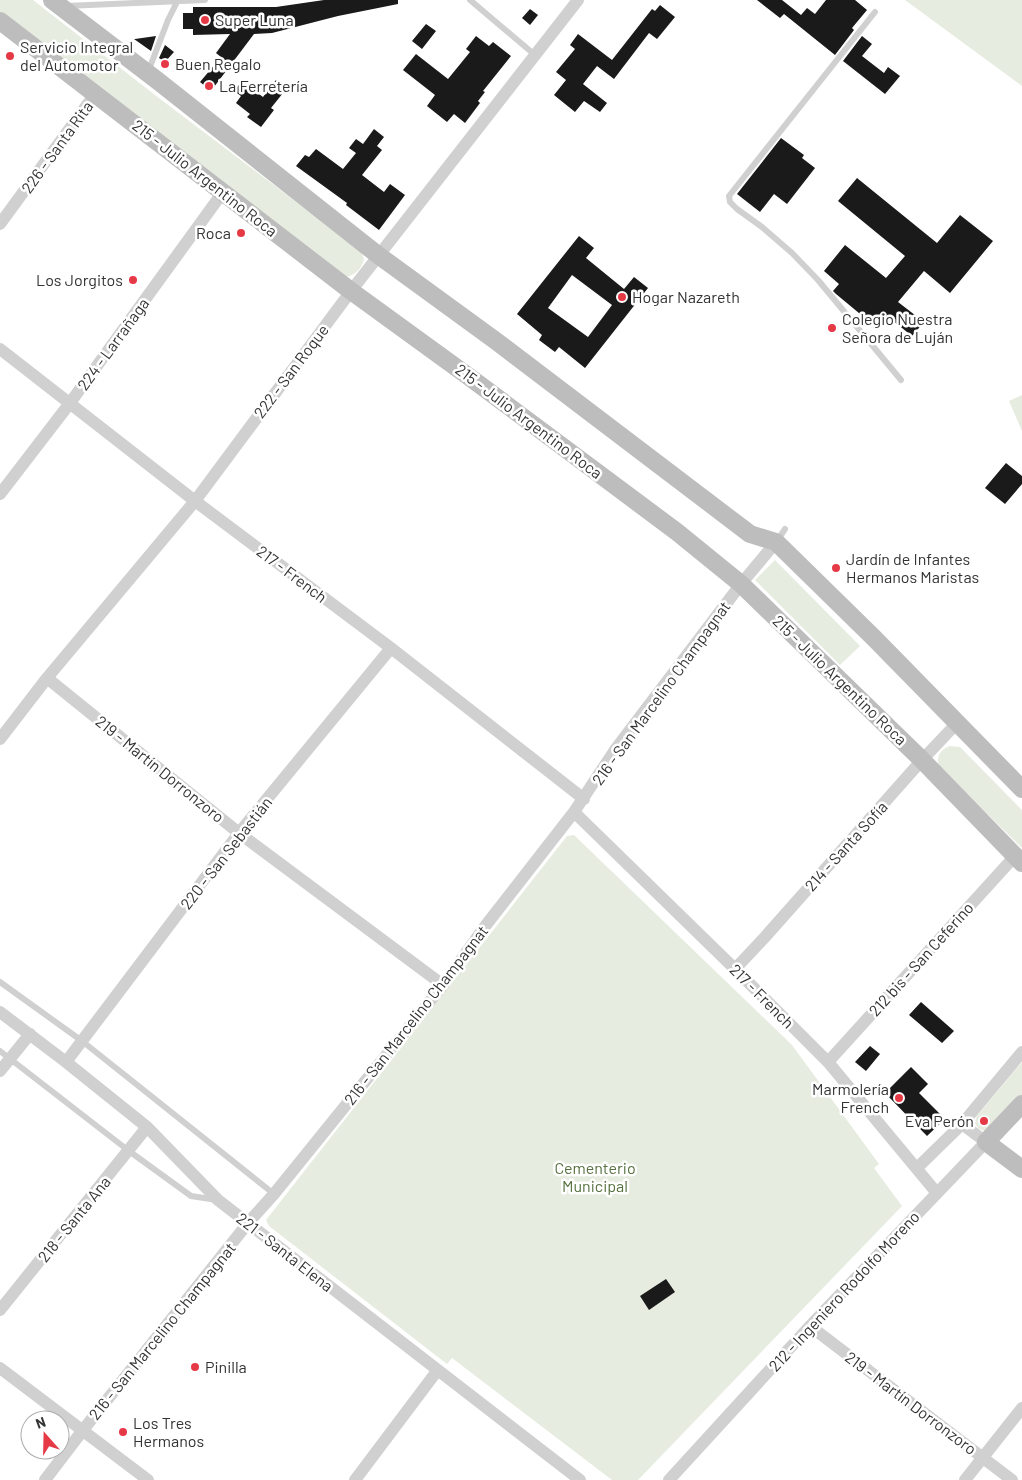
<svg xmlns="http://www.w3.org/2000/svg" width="1022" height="1480" font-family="Barlow,sans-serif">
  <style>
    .green { fill: #e6ecdf }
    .building { fill: #1a1a1a; fill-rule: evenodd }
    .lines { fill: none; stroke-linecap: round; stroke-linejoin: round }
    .lane { stroke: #d0d0d0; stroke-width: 6 }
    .street { stroke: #d0d0d0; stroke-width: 12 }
    .secondary { stroke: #bdbdbd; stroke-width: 18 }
    .poi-dot { fill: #e63946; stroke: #fff; stroke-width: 2 }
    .labels { text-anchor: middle; stroke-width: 5; stroke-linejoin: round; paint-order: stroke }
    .poi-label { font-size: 16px; fill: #333; stroke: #fff; text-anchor: start }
    .street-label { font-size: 16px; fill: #333; stroke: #fff }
    .park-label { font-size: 16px; fill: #56703f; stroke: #fff }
  </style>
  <rect width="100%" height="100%" fill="#fff"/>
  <!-- green -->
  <path class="green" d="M0,0H33L155,95L357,248L361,251L364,259C362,268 355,276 345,277L0,15Z
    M905,0H1022V86Z
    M1022,395V431L1009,401Z
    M775,560L860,646L840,665L755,580Z
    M950,746L960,747L1022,810V848L939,767C936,756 940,750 950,746Z
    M574,835L792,1045L879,1164L874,1168L902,1206L638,1480H612L452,1358L447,1364L269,1226L266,1220L567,836Z
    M1022,1062V1096L985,1131L979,1129L975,1124L976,1117Z"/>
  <!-- building -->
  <path class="building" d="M324,0H398V4L338,16L272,33L254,34L211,91L200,82L221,57L216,53L230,34L193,35V29H183V13H193V7H276Z
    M757,0H782L801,15L807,8L815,14L826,0H855L867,10L852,28L854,30L835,55L784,14L780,18Z
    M660,5L675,17L657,39L649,33L614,79L597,66L583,84L607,103L600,112L584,101L575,112L554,95L566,80L556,72L575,49L570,45L578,34L612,60L652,9L655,11Z
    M530,9L538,15L530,25L522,18Z
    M426,24L436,31L422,49L412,41Z
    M156,36L151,51L134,39H135Z
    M476,36L489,46L493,42L511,56L483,91L485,92L478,101L480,103L465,123L454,114L447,122L427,106L435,95L403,70L416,54L448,79L470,52L466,49Z
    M862,36L872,44L862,56L884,73L888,67L900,76L885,94L843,61Z
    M165,45L174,52L165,62L159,58Z
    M276,80L287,88L271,108L274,110L261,127L247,117L250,114L236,103L241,96L234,91L242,81L263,97Z
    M374,129L384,137L377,146L382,150L362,175L384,192L390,184L405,195L379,230L346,205L347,203L296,166L305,155L309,157L316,149L343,169L356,153L349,148L356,139L363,144Z
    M781,138L804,155L802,158L815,168L787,204L774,194L760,212L737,194Z
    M857,178L937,243L960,215L993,241L950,293L924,271L898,302L924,322L912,336L887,316L877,328L836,294L833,291L839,284L824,271L845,245L886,278L905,256L838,201Z
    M579,236L594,248L586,258L624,289L634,277L648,288L585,368L559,347L555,352L539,340L542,335L517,314ZM572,275L612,305L588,337L548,308Z
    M1006,463L1022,476V484L1005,504L985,488Z
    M921,1002L954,1031L942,1043L909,1015Z
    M870,1046L880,1054L866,1071L855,1062Z
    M911,1067L928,1084L919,1093L945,1119L927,1136L885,1093Z
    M666,1279L675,1292L649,1310L640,1296Z"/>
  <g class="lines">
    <!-- lane -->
    <path class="lane" d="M470,0L535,55
      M66,6L205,0
      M875,12L729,196L730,202L737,209L762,227L792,253L818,280L901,380
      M148,72L168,20L177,2
      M777,541L785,529
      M0,982L82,1041L274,1194
      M0,1051L129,1151L191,1196L217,1200"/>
    <!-- street -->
    <path class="street" d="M0,224L95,94
      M0,349L195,501L391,648L584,799
      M0,494L70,403L223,192
      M47,678L239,833L443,985
      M0,739L47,678L195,501L351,291L578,0
      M574,812L735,969L828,1062L936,1192
      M735,969L765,937L922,760L957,723
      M0,1012L66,1062L147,1127L218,1200L580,1480
      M66,1062L239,833L391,648
      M828,1062L1015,856
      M0,1071L30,1034
      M917,1168L962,1124L1022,1052
      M0,1310L147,1127
      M810,1326L1012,1480
      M0,1368L148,1480
      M45,1480L83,1430L248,1223L274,1194L443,985L486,925L574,812L615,750L741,584L776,542
      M355,1480L437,1371
      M669,1480L810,1326L986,1142L962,1124
      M965,1480L1022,1408"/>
    <!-- secondary -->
    <path class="secondary" d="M52,0L158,81L378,255L496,341L750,534L776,542L874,638L1022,789
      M0,21L351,291L468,376L677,532L741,584L922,760L1022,863
      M1022,1104L986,1142L1022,1169"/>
  </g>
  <!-- markers -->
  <g class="poi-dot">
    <circle cx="205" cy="20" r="5"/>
    <circle cx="10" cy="56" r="5"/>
    <circle cx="165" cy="64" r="5"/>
    <circle cx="209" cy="86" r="5"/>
    <circle cx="241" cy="233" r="5"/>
    <circle cx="133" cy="280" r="5"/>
    <circle cx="622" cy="297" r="5"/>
    <circle cx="832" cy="328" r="5"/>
    <circle cx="836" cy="568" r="5"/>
    <circle cx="899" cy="1098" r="5"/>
    <circle cx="984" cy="1121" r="5"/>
    <circle cx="195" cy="1367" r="5"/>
    <circle cx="123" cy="1432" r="5"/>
  </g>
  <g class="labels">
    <!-- poi labels -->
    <g class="poi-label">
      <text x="215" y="26">Super Luna</text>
      <text x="20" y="53">Servicio Integral<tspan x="20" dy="18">del Automotor</tspan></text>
      <text x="175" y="70">Buen Regalo</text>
      <text x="219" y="92">La Ferretería</text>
      <text x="231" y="239" text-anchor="end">Roca</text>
      <text x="123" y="286" text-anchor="end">Los Jorgitos</text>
      <text x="632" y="303">Hogar Nazareth</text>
      <text x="842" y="325">Colegio Nuestra<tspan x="842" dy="18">Señora de Luján</tspan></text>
      <text x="846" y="565">Jardín de Infantes<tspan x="846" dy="18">Hermanos Maristas</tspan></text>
      <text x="889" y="1095" text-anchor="end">Marmolería<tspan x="889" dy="18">French</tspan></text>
      <text x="974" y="1127" text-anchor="end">Eva Perón</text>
      <text x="205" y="1373">Pinilla</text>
      <text x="133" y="1429">Los Tres<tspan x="133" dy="18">Hermanos</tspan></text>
    </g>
    <!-- street labels -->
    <g class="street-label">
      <text transform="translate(57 147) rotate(-54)" y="6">226 - Santa Rita</text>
      <text transform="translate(205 178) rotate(38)" y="6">215 - Julio Argentino Roca</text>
      <text transform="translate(113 344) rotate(-54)" y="6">224 - Larrañaga</text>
      <text transform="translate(291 371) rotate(-53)" y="6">222 - San Roque</text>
      <text transform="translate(529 421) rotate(37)" y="6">215 - Julio Argentino Roca</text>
      <text transform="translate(292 574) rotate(37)" y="6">217 - French</text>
      <text transform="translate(840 680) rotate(44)" y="6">215 - Julio Argentino Roca</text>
      <text transform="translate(661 693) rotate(-54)" y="6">216 - San Marcelino Champagnat</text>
      <text transform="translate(160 769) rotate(39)" y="6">219 - Martín Dorronzoro</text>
      <text transform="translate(846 846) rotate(-48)" y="6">214 - Santa Sofía</text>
      <text transform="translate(226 853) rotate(-52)" y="6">220 - San Sebastián</text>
      <text transform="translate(921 959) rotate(-48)" y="6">212 bis - San Ceferino</text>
      <text transform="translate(762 996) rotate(45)" y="6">217 - French</text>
      <text transform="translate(416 1015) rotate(-52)" y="6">216 - San Marcelino Champagnat</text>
      <text transform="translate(74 1219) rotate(-51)" y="6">218 - Santa Ana</text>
      <text transform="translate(285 1252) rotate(38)" y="6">221 - Santa Elena</text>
      <text transform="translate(844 1291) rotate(-47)" y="6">212 - Ingeniero Rodolfo Moreno</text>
      <text transform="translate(162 1331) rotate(-51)" y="6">216 - San Marcelino Champagnat</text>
      <text transform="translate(911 1403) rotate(37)" y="6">219 - Martín Dorronzoro</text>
    </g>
    <!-- park labels -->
    <g class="park-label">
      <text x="595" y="1174">Cementerio<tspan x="595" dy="18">Municipal</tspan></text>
    </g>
  </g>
  <!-- north arrow -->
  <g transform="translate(45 1435) rotate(340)"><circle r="24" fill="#ffffff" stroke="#adadad"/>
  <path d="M0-4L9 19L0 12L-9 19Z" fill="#e63946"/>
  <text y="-8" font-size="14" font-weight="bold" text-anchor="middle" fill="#333333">N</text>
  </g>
</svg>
